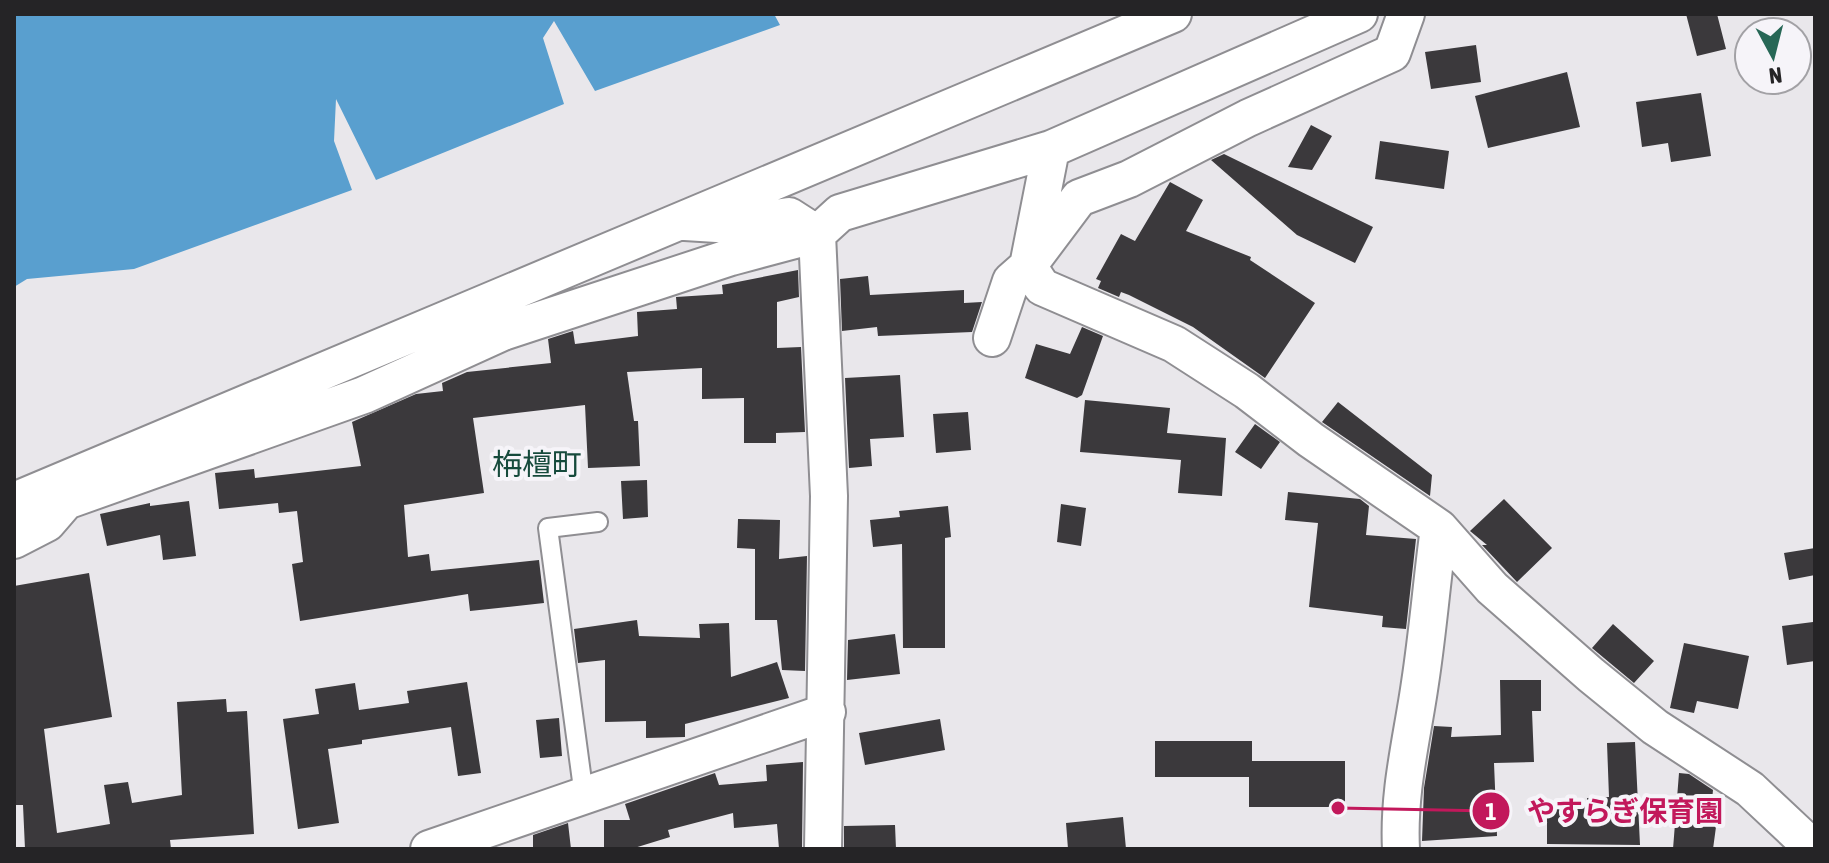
<svg xmlns="http://www.w3.org/2000/svg" width="1829" height="863" font-family="'Asap Condensed','Noto Sans JP',sans-serif">
  <style>
    .water { fill: #599fcf }
    .building { fill: #3b393c }
    .lines { fill: none; stroke-linecap: round; stroke-linejoin: round }
    .service-casing { stroke: #8f8e92; stroke-width: 22 }
    .minor-casing { stroke: #8f8e92; stroke-width: 40 }
    .service { stroke: #fff; stroke-width: 18 }
    .minor { stroke: #fff; stroke-width: 36 }
    .labels { text-anchor: middle; stroke-width: 8; stroke-linejoin: round; paint-order: stroke }
    .quarter-label { font-size: 30px; fill: #164a3c; stroke: #f6f4f9 }
    .leader { fill: none; stroke: #c2185b; stroke-width: 3 }
    .callout-dot { fill: #c2185b; stroke: #f6f4f9; stroke-width: 3 }
    .mark-label { font-size: 24px; text-anchor: middle; font-weight: bold; fill: #fff }
    .callout-label { font-size: 28px; text-anchor: middle; font-weight: bold; fill: #c2185b; stroke: #f6f4f9; stroke-width: 8; stroke-linejoin: round; paint-order: stroke }
  </style>
  <rect width="100%" height="100%" fill="#e9e7eb"/>
  <!-- water -->
  <path class="water" d="M14,14H774L780,25L595,91L554,21L543,38L564,104L376,180L336,99L334,141L352,190L134,269L27,279L14,287Z"/>
  <!-- building -->
  <path class="building" d="M1686,14H1717L1726,49L1697,56Z
    M1476,45L1481,82L1431,89L1425,52Z
    M1567,72L1580,127L1488,148L1475,96Z
    M1701,93L1711,156L1671,162L1668,143L1642,147L1636,102Z
    M1311,125L1332,136L1312,170L1288,167Z
    M1380,141L1449,151L1444,189L1375,179Z
    M1224,154L1373,227L1355,263L1297,235L1211,160Z
    M1170,182L1203,200L1186,231L1251,257L1250,260L1315,303L1265,378L1193,327L1129,295L1121,292L1119,297L1098,288L1101,281L1096,279L1121,234L1135,241Z
    M798,270L799,297L777,302V348L801,347L805,432L776,433V443H744V398L702,399V368L627,372L634,421H638L640,466L588,468L585,405L473,418L484,493L404,505L408,557L429,554L431,571L539,560L544,603L470,611L468,594L300,621L292,564L303,562L297,511L279,513L278,503L219,509L215,473L254,469L255,478L361,466L352,422L416,394L443,391L442,383L467,372L551,363L548,339L573,331L575,344L638,336L637,312L677,309L676,297L723,294L722,285Z
    M868,276L870,295L964,290V303L982,302L972,332L878,336L877,327L842,331L840,279Z
    M1082,327L1103,336L1082,395L1077,398L1025,378L1036,344L1070,354Z
    M900,375L904,437L870,439L872,466L849,468L845,378Z
    M1085,400L1170,408L1167,433L1226,438L1222,496L1178,493L1181,460L1080,452Z
    M1338,402L1432,475L1430,496L1322,422Z
    M968,412L971,450L936,453L933,414Z
    M1255,424L1280,442L1261,469L1235,452Z
    M647,480L648,517L623,519L621,481Z
    M1288,492L1360,499L1369,506L1366,535L1416,539L1406,629L1382,627L1383,616L1309,607L1318,523L1285,520Z
    M1504,499L1552,548L1517,582L1482,545H1487L1470,531Z
    M189,501L196,556L163,560L160,535L107,546L100,514L150,503V506Z
    M1061,504L1086,508L1081,546L1057,542Z
    M948,506L951,537L945,538V648H903L902,544L873,547L870,520L900,517L899,511Z
    M738,519L780,520L779,559L807,556L805,671L782,670L777,620H755V549L737,548Z
    M1815,548V575L1789,580L1784,553Z
    M89,573L112,717L44,729L57,833L110,824L104,785L128,782L132,803L182,795L177,702L226,699L227,712L247,711L254,834L170,840L171,849H25L23,805H14V586Z
    M637,620L639,636L700,638L699,624L729,623L731,677L777,662L789,698L685,724V737L646,738V721L605,722V660L578,663L574,629Z
    M1813,622L1815,661L1787,665L1782,626Z
    M1613,624L1654,661L1634,683L1592,648Z
    M895,634L900,674L847,680L848,640Z
    M1684,643L1749,656L1738,709L1697,701L1694,713L1670,708Z
    M1500,680H1541V711H1532L1534,762L1494,763L1497,836L1422,841L1424,788L1434,726L1452,727L1451,737L1501,735Z
    M467,682L481,773L458,776L451,727L362,740V744L328,749L339,823L298,829L283,719L319,714L315,689L355,683L359,710L409,703L407,691Z
    M559,718L562,756L540,758L536,720Z
    M940,719L945,750L865,765L859,733Z
    M1155,741H1252V761H1345V807H1249V777H1155Z
    M1635,742L1640,845L1547,844V806L1588,805L1587,798L1609,797L1607,743Z
    M803,762L802,849H779L777,824L734,828L733,813L668,830L670,837L631,849H604V820H630L625,804L715,773L719,785L767,781L766,765Z
    M1679,773L1689,774L1713,790L1711,811L1718,812L1713,849H1673Z
    M1123,817L1126,849H1068L1066,823Z
    M568,823L571,849H533V835Z
    M895,825L896,849H844V826Z"/>
  <g class="lines">
    <defs>
      <path id="service" d="M584,796L548,528L598,522"/>
      <path id="minor" d="M1406,14L1392,53L1248,118L1129,179L1079,198L1028,266L1042,287L1174,344L1247,391L1311,440L1439,528
        M685,222L733,225L789,216L817,234
        M992,338L1011,281L1028,266L1051,149
        M14,501L1173,14
        M14,540L47,523L66,501L364,395L503,332L731,257L817,234
        M429,849L827,712
        M823,849L829,496L817,234L840,213L1051,149L1359,14
        M1401,849C1398,791 1412,739 1420,683C1428,631 1432,579 1439,528L1492,588L1591,675L1655,727L1750,789L1814,849"/>
    </defs>
    <!-- service casing -->
    <use href="#service" class="service-casing"/>
    <!-- minor casing -->
    <use href="#minor" class="minor-casing"/>
    <!-- service -->
    <use href="#service" class="service"/>
    <!-- minor -->
    <use href="#minor" class="minor"/>
  </g>
  <g class="labels">
    <!-- quarter labels -->
    <g class="quarter-label">
      <text x="537" y="475">栴檀町</text>
    </g>
  </g>
  <!-- callouts -->
  <path class="leader" d="M1338 808L1491 811"/>
  <g class="callout-dot">
    <circle cx="1338" cy="808" r="8"/>
    <circle cx="1491" cy="811" r="20"/>
  </g>
  <g class="mark-label">
    <text x="1491" y="820">1</text>
  </g>
  <g class="callout-label">
    <text x="1625" y="821">やすらぎ保育園</text>
  </g>
  <!-- border -->
  <rect width="1829" height="863" fill="none" stroke="#252426" stroke-width="32"/>
  <!-- north arrow -->
  <g transform="translate(1773 56) rotate(173)"><circle r="38" fill="#f6f4f9" stroke="#a2a1a5" stroke-width="2"/>
  <path d="M0-6L14 30L0 20L-14 30Z" fill="#276756"/>
  <text y="-12" font-size="22" font-weight="bold" text-anchor="middle" fill="#252426">N</text>
  </g>
</svg>
